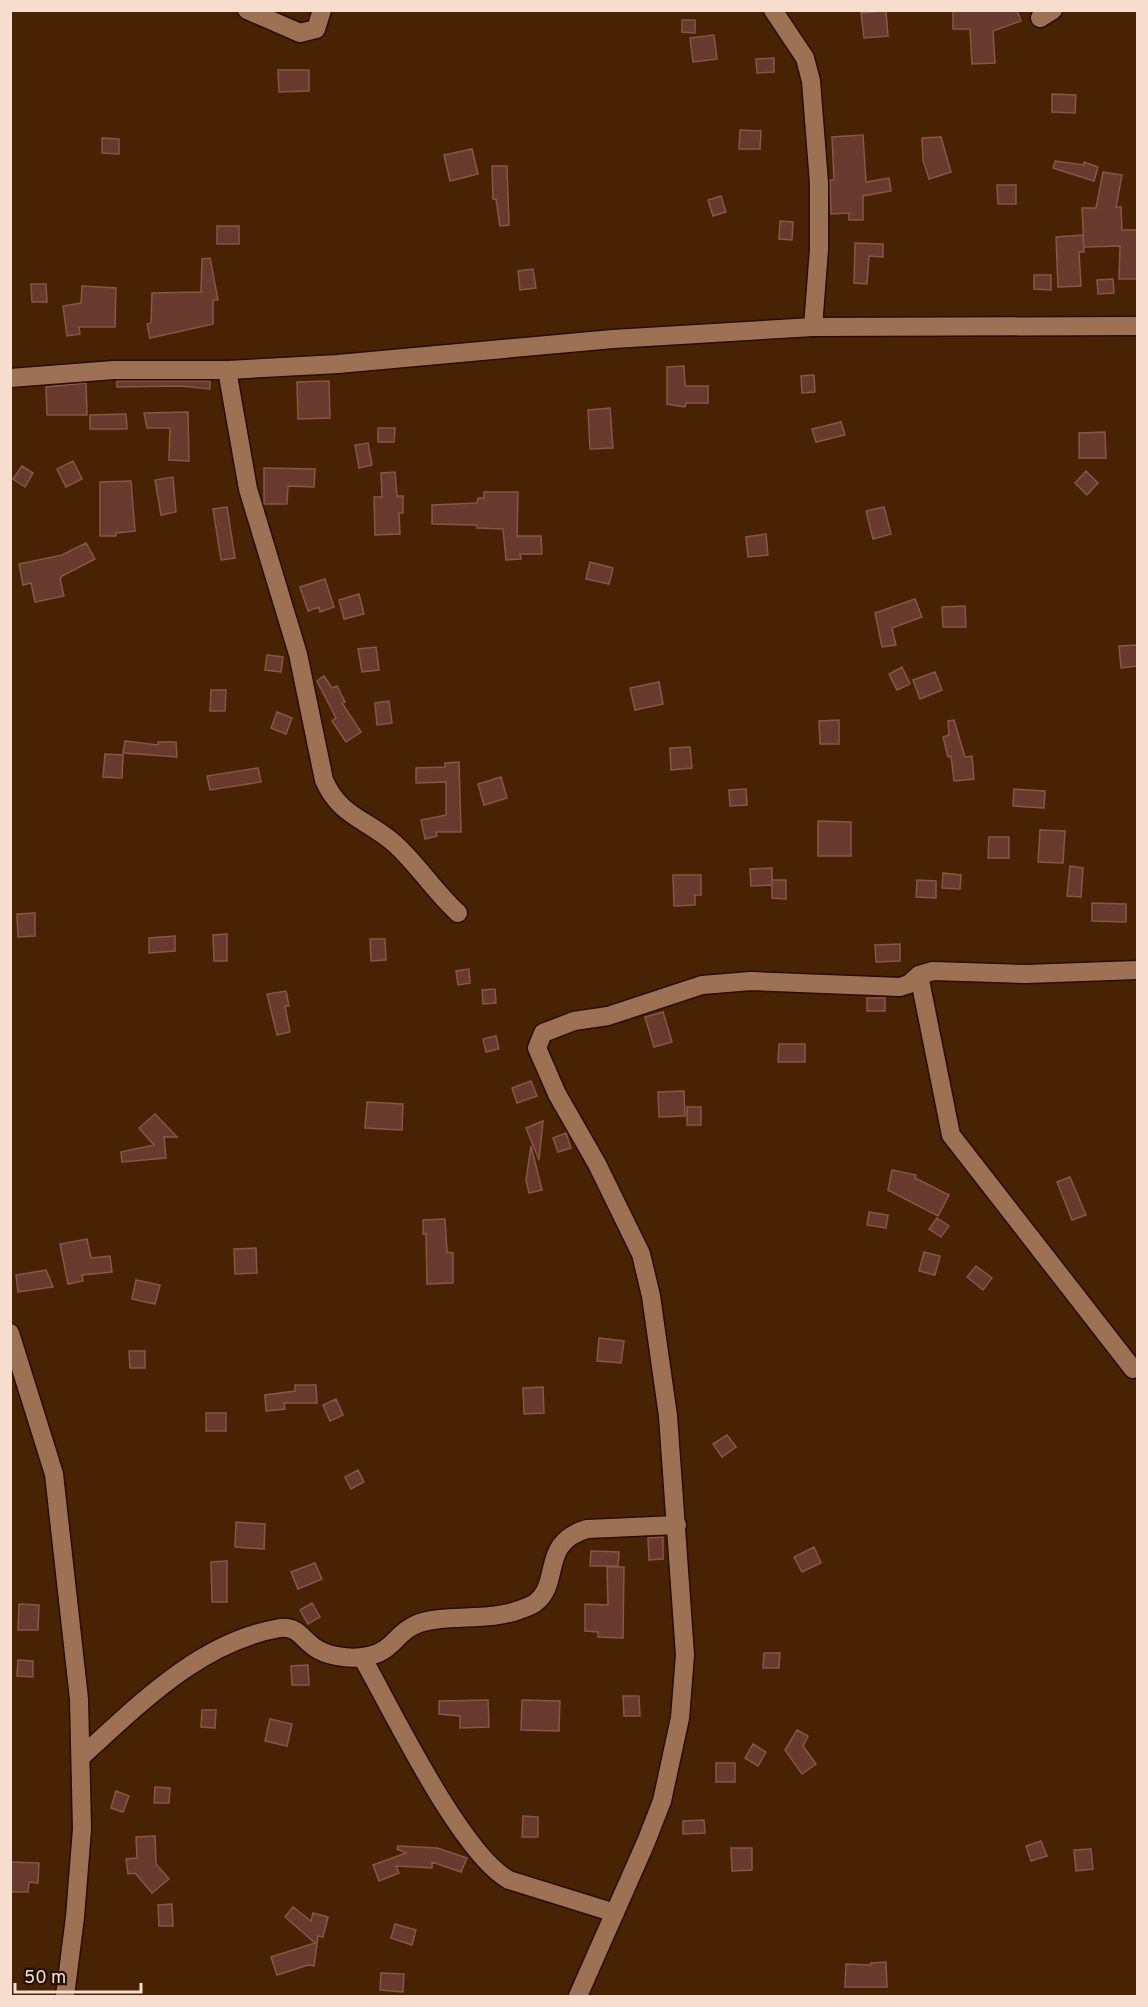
<svg xmlns="http://www.w3.org/2000/svg" width="1148" height="2007" font-family="Overpass,sans-serif">
  <style>
    .building { fill: #68392d; stroke: #875649; stroke-width: 1.5 }
    .lines { fill: none; stroke-linecap: round; stroke-linejoin: round }
    .street-casing { stroke: #280d00; stroke-width: 21 }
    .secondary-casing { stroke: #280d00; stroke-width: 21 }
    .street { stroke: #9d7254; stroke-width: 18 }
    .secondary { stroke: #9d7254; stroke-width: 18 }
  </style>
  <rect width="100%" height="100%" fill="#472304"/>
  <!-- building -->
  <path class="building" d="M953,10H1017L1021,21L993,31L995,63L972,64L970,29H953Z
    M886,11L888,36L864,38L861,13Z
    M682,20H695V33L682,32Z
    M714,35L717,59L693,62L690,38Z
    M774,58V72L757,73L756,59Z
    M278,70H309V91L279,92Z
    M1052,94L1076,95L1075,113L1052,112Z
    M740,130L761,131L760,149H739Z
    M863,135L866,182L889,178L891,191L863,196V220H849V213L831,214L830,180H834L832,137Z
    M941,137L951,172L929,179L923,160L922,138Z
    M102,138L119,139V154L102,153Z
    M472,149L478,174L450,181L444,155Z
    M1055,161L1084,165V162L1098,167L1094,181L1053,168Z
    M492,166H507L509,225L500,226L496,199H493Z
    M1103,172L1122,175L1116,207H1121L1122,230H1137V279H1119L1120,246L1084,247L1082,208H1096Z
    M997,185H1016V204H998Z
    M721,196L726,212L713,216L708,200Z
    M780,221L793,222L792,240L779,239Z
    M217,226H239V244H217Z
    M1083,235L1084,252H1079L1081,286L1058,287L1056,237Z
    M855,243L883,244V257L869,256L867,284L854,283Z
    M210,258L218,300H213V324L150,338L147,324L151,323L152,293L201,292L202,259Z
    M533,269L536,288L520,290L518,271Z
    M1034,275H1051V290L1034,289Z
    M1113,279L1114,293L1098,294L1097,280Z
    M31,284H46L47,302H32Z
    M82,286L116,288L115,327H79L80,334L67,336L63,306L81,303Z
    M684,366L685,386H708V403H686L685,407L667,404V367Z
    M814,375L815,392L802,393L801,376Z
    M117,381H210V389L181,386L117,387Z
    M329,381L330,418L298,419L297,382Z
    M86,383L87,415H47L46,387Z
    M610,408L613,448L590,449L588,410Z
    M188,412L189,461L169,460L170,428H147L144,413Z
    M126,414L127,429H90V415Z
    M841,422L845,435L816,442L812,429Z
    M378,428H395L394,442H378Z
    M1105,432L1106,458H1079V433Z
    M368,443L372,465L359,468L355,445Z
    M73,461L82,479L66,487L57,469Z
    M22,466L33,473L25,487L13,479Z
    M264,468L315,469L314,487L288,486L287,504H264Z
    M1086,471L1098,483L1087,495L1075,483Z
    M395,472L397,496H403V513H399L400,534L375,535L374,497H382L381,473Z
    M173,477L176,512L161,515L155,480Z
    M131,481L135,531L116,533V536H100V482Z
    M484,492H518L517,536H541L542,554H520L521,559L506,560L503,529L477,528V525L432,524V505L477,503L478,498H484Z
    M227,507L235,558L221,560L213,509Z
    M884,507L891,534L873,539L866,511Z
    M766,534L768,555L748,557L746,537Z
    M86,543L95,559L62,576L60,579L64,596L35,602L31,583L23,585L19,564L62,555Z
    M590,562L613,568L609,584L586,579Z
    M325,579L334,607L320,612L319,607L308,611L300,587Z
    M359,594L364,614L344,619L339,600Z
    M915,599L922,617L892,628L896,645L882,647L875,613Z
    M965,606L966,627H943L942,607Z
    M1137,645V666L1121,668L1119,646Z
    M376,647L379,670L362,672L358,649Z
    M267,655L283,657L281,672L265,670Z
    M902,667L910,684L897,690L889,674Z
    M935,672L942,690L920,699L913,680Z
    M324,676L332,688L337,686L345,702L342,703L361,732L346,742L332,721L336,718L317,681Z
    M659,682L663,704L635,710L630,688Z
    M211,690H226L225,711H210Z
    M389,701L392,723L377,725L375,703Z
    M277,712L292,718L286,734L271,728Z
    M839,720V744H820L819,721Z
    M954,720L965,757L972,756L974,779L954,781L951,756L948,757L943,737L949,735L948,721Z
    M125,741L158,745V742H176L177,757L123,753Z
    M690,747L692,768L671,770L670,748Z
    M105,754L123,755L122,778L103,777Z
    M459,762L461,832H436L437,836L425,839L421,820L446,815V782L416,783V768L445,767V763Z
    M258,768L261,782L210,790L207,776Z
    M501,777L507,798L484,805L478,784Z
    M746,789L747,805L730,806L729,790Z
    M1014,789L1045,791L1044,808L1013,806Z
    M818,821L851,822V856H818Z
    M1040,830L1065,831L1063,863L1038,862Z
    M989,837H1009V858H988Z
    M1070,866L1083,868L1081,897L1067,896Z
    M772,868V884V880H786V899L772,898V885L751,886L750,869Z
    M943,873L961,875L960,889L942,888Z
    M673,875H701V895H695V905L674,906Z
    M917,880L936,881V898L916,897Z
    M1092,903L1126,904V922L1092,921Z
    M35,913V936L18,937L17,914Z
    M227,934V961H214L213,935Z
    M175,936V951L149,953V938Z
    M370,939H385L386,960L371,961Z
    M900,944V961L876,962L875,945Z
    M469,969L470,983L458,985L456,971Z
    M495,989L496,1003L483,1004L482,990Z
    M286,991L289,1006H285L290,1032L277,1035L267,994Z
    M867,998H885V1011H867Z
    M663,1012L672,1042L654,1047L645,1017Z
    M496,1036L499,1049L486,1052L483,1039Z
    M779,1044H805V1062H778Z
    M531,1081L537,1096L517,1103L512,1088Z
    M684,1091L685,1116L659,1117L658,1092Z
    M367,1102L403,1104L402,1130L365,1128Z
    M687,1107H701V1125H687Z
    M155,1114L177,1137H164L166,1158L122,1162L121,1152L154,1145L139,1128Z
    M543,1121L539,1160L526,1128Z
    M566,1133L571,1148L558,1152L553,1138Z
    M531,1146L542,1190L529,1193L526,1180Z
    M892,1170L916,1175L915,1178L949,1195L938,1216L888,1190Z
    M1070,1177L1086,1215L1072,1220L1057,1182Z
    M869,1212L888,1215L886,1228L867,1225Z
    M937,1218L949,1226L941,1237L929,1229Z
    M445,1219L447,1252L453,1253V1283L427,1284L426,1234H423V1220Z
    M87,1239L91,1258L110,1256L112,1272L82,1275L83,1281L68,1284L60,1244Z
    M256,1248L257,1273L235,1274L234,1249Z
    M924,1252L940,1256L935,1275L919,1271Z
    M976,1266L992,1278L983,1290L967,1277Z
    M46,1270L53,1287L18,1292L16,1275Z
    M136,1280L160,1285L155,1304L132,1299Z
    M599,1338L624,1341L621,1363L597,1361Z
    M129,1351H145V1368H130Z
    M295,1385H316L317,1403H284L285,1409L266,1411L265,1395L295,1391Z
    M543,1387L544,1413L524,1414L523,1388Z
    M336,1399L343,1415L330,1421L323,1405Z
    M206,1413H226V1431H206Z
    M727,1435L736,1447L722,1457L713,1444Z
    M358,1470L364,1482L351,1489L345,1477Z
    M236,1522L265,1524L264,1549L235,1547Z
    M663,1537V1559L649,1560L648,1538Z
    M814,1547L821,1563L802,1572L794,1557Z
    M591,1551L619,1552L618,1566H590Z
    M227,1561V1602H212L211,1562Z
    M315,1563L322,1579L298,1589L291,1572Z
    M607,1567H624L623,1638L598,1637V1632L585,1631V1604L608,1605Z
    M312,1603L320,1617L308,1624L300,1610Z
    M19,1604L39,1605L38,1630H18Z
    M764,1653H780L779,1668H763Z
    M18,1660L33,1661V1677L17,1676Z
    M308,1665L309,1685H292L291,1666Z
    M623,1696H639L640,1716H624Z
    M488,1700L489,1727L460,1728V1716L439,1714V1701Z
    M522,1700L560,1701L559,1731L521,1730Z
    M202,1710H216L215,1728L201,1727Z
    M270,1719L292,1724L287,1746L265,1741Z
    M797,1730L808,1736L803,1746L816,1764L802,1774L785,1750Z
    M753,1744L766,1752L758,1766L745,1758Z
    M716,1763H735V1782H716Z
    M155,1787L170,1788L169,1803H154Z
    M116,1791L129,1796L123,1812L111,1808Z
    M523,1816L538,1817V1837H522Z
    M704,1820L705,1833L683,1834V1821Z
    M155,1836L156,1864L169,1879L152,1893L135,1873L128,1874L126,1859L137,1858L136,1837Z
    M1041,1841L1047,1856L1031,1861L1026,1846Z
    M398,1846L437,1848L467,1858L461,1872L432,1862V1868L396,1866L399,1873L379,1881L373,1865L406,1853L397,1849Z
    M731,1848H752V1870L732,1871Z
    M1091,1849L1093,1869L1076,1871L1074,1850Z
    M10,1862L39,1863L38,1883L29,1882L28,1892H10Z
    M172,1904L173,1926H159L158,1905Z
    M293,1907L311,1921L313,1913L328,1917L323,1937L318,1936L314,1966L308,1965L277,1975L271,1957L315,1943L285,1917Z
    M395,1924L416,1930L412,1945L391,1938Z
    M886,1962L887,1987H845L846,1964L871,1965V1963Z
    M381,1973L404,1974L403,1992L380,1990Z"/>
  <g class="lines">
    <defs>
      <path id="street" d="M247,10L300,33L316,29L322,10
        M773,10L805,58L811,81L819,183V249L813,327
        M1040,18L1053,10
        M227,370L248,489L298,654L324,780C340,817 367,819 395,844C418,865 435,892 458,913
        M919,975L951,1135L1133,1369
        M10,1333L54,1474L79,1699L82,1829L75,1917L65,1996
        M362,1657C392,1710 461,1854 509,1880L615,1913
        M81,1757C140,1704 199,1642 280,1628C298,1626 302,1639 314,1647C326,1656 348,1659 362,1657C393,1654 395,1633 415,1625C441,1613 488,1622 519,1610C524,1608 531,1606 535,1603C562,1583 539,1543 587,1529L677,1525
        M578,1996L646,1842L662,1801L680,1718L685,1655L668,1416L651,1296L641,1254L597,1164L557,1094L537,1048L543,1033L574,1021L608,1016L702,985L751,981L900,987L909,984L919,975L933,971L1026,974L1138,970"/>
      <path id="secondary" d="M10,378L114,370H227L338,364L613,339L813,327L1138,326"/>
    </defs>
    <!-- street casing -->
    <use href="#street" class="street-casing"/>
    <!-- secondary casing -->
    <use href="#secondary" class="secondary-casing"/>
    <!-- street -->
    <use href="#street" class="street"/>
    <!-- secondary -->
    <use href="#secondary" class="secondary"/>
  </g>
  <!-- border -->
  <rect width="1148" height="2007" fill="none" stroke="#f6ddcd" stroke-width="24"/>
  <!-- scale -->
  <path d="M15 1983v9h126v-9" fill="none" stroke="#f6ddcd" stroke-width="3"/>
  <text x="24" y="1983" font-size="18" fill="#f6ddcd" stroke="#221106" stroke-width="4.5" paint-order="stroke">50 m</text>
</svg>
